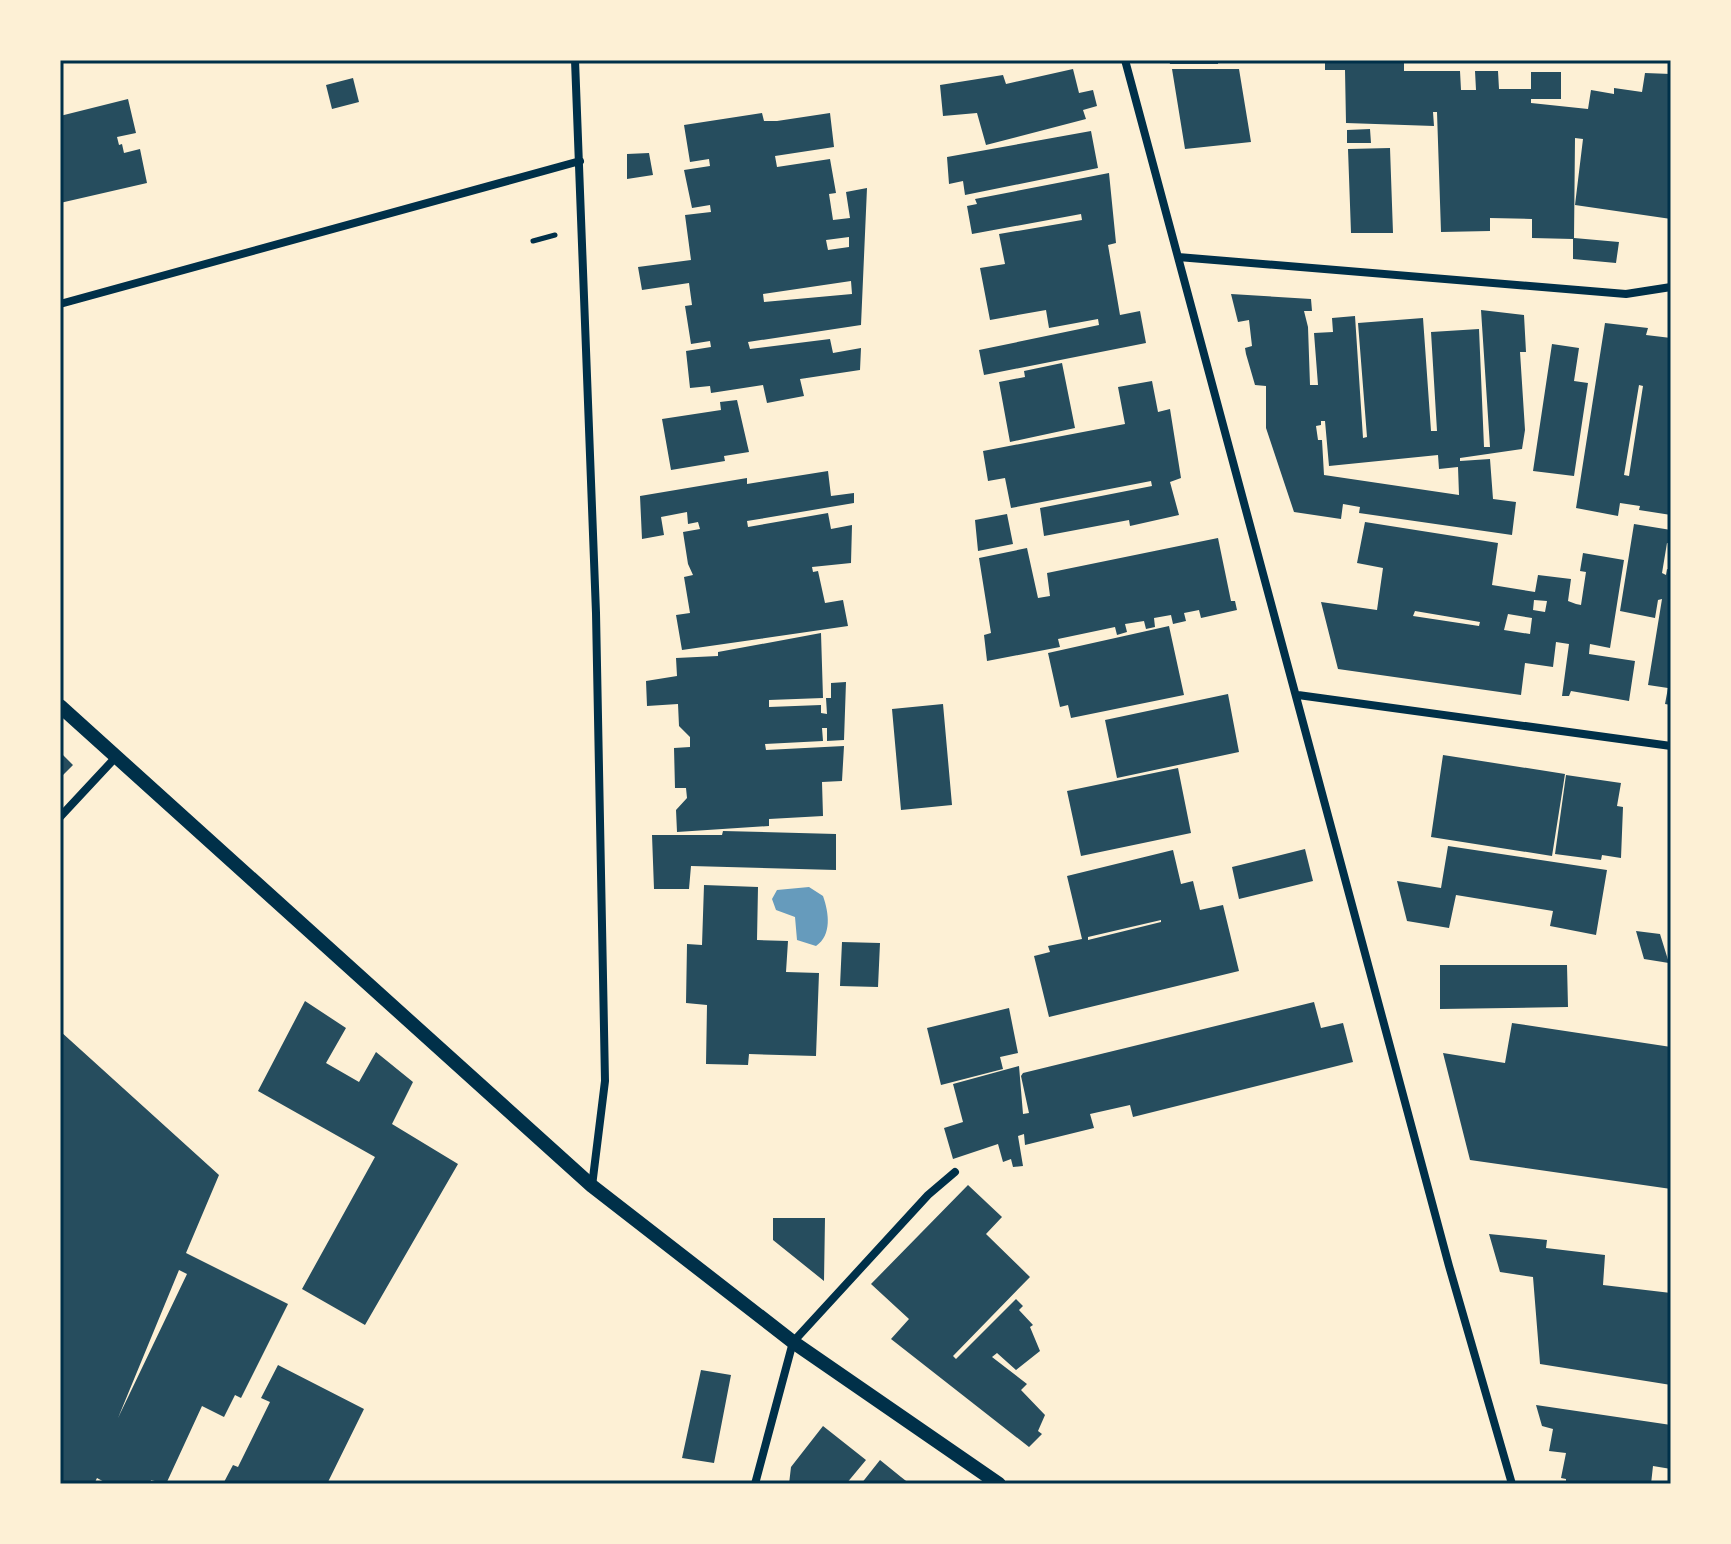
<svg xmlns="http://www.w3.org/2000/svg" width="1731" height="1544" font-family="'PT Sans',sans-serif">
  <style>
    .water { fill: #669bbc }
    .building { fill: #264d5e; fill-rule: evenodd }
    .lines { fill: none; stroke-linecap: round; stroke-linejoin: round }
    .path { stroke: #003049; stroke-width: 5 }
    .minor { stroke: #003049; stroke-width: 8 }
    .tertiary { stroke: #003049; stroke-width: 14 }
    .neatline { fill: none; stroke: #003049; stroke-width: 3 }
  </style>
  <rect width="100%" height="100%" fill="#fdf0d5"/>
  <!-- water -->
  <path class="water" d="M809,887L823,896C829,913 832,935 816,946L797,940L795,917L776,910L772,899L777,890Z"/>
  <!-- building -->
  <path class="building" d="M1169,60H1218V64H1170Z
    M1325,60H1404V71H1460L1461,90H1476L1475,71H1498L1499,89H1531V72H1561V99H1531V103L1588,109L1591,90L1614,94V88L1642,92L1645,73L1671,74V219L1575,205L1583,139L1575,138L1574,238L1619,242L1616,263L1573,259V239L1532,238V219L1490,218V231L1441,232L1437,112H1433L1434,126L1346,123L1345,70H1325Z
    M1073,69L1079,93L1093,90L1097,106L1083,110L1086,119L986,145L977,113L943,116L940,85L1003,75L1006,84Z
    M1172,69H1239L1251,142L1185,149Z
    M353,78L359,102L332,109L326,85Z
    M128,99L136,133L117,137L119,145L122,144L124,153L140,149L147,183L60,203V116Z
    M762,113L764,121H777L830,113L834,147L775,156L777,167L830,159L836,193L829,194L833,220L850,218L846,192L867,188L861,325L748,342L750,349L830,339L833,353L861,348L860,370L800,379L804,396L767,403L763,385L711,393L710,386L690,388L686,351L711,347L710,341L691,344L685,306L692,305L689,283L642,290L638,267L691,260L685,215L711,212L710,205L692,208L684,170L710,166L709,159L690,162L684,125ZM849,237V247L828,250L826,240ZM851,281L852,294L764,302L763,294Z
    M1370,129L1371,143H1347V130Z
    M1091,131L1098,168L965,195L963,181L949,184L947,157Z
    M1390,148L1393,233H1351L1348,149Z
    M649,153L653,175L627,179V154Z
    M1109,173L1116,243L1108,245L1120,315L1140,311L1146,343L984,375L979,350L1099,325L1098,319L1049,328L1046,310L990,320L980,268L1005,264L999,234L1082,220L1081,214L972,234L967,206L977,204L975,199Z
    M1231,294L1311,299L1312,311H1304L1308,327L1310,385H1318L1314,333L1333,332L1332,318L1355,316L1363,438L1367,437L1358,323L1423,318L1431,431H1437L1431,332L1479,329L1484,447H1490L1481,310L1524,315L1526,352H1520L1525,430L1522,449L1460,458V461L1490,459L1493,499L1516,502L1512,535L1359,513L1360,507L1343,504L1341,519L1294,512L1266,428V386L1255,385L1246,354L1245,348L1252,346L1249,320L1238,322ZM1321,421H1325L1329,466L1438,455L1439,469L1458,467L1459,495L1324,475L1322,440H1318L1316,426L1321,425Z
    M1605,323L1648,328L1646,335L1671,338V515L1639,510L1640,506L1620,503L1618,516L1576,508ZM1639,385L1643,386L1629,476L1624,475Z
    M1552,344L1579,348L1574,381L1588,383L1574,476L1533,471Z
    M1062,363L1075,428L1010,442L999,382L1025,377L1024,371Z
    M1152,381L1158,412L1170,409L1181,478L1170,482L1179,515L1130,526L1129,520L1044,536L1040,508L1152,486L1151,481L1011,508L1005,478L988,481L983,451L1125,424L1118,387Z
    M737,400L749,452L724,456L725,461L671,470L662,419L721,410L720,402Z
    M828,471L831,496L854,493V503L747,521L748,527L828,513L831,529L852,525L851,563L812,567L813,572L818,571L825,603L843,600L848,626L682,650L676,615L690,613L684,577L693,575L688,564L683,532L700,529L698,522L688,524L687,512L661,517L664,535L642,539L640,496L747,478V484Z
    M1007,514L1013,544L978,551L975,520Z
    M1365,522L1498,543L1492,585L1535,592L1538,575L1571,579L1568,601L1576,604L1581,605L1586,572L1580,571L1583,553L1624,560L1610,648L1590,644L1589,654L1635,661L1629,701L1571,691L1569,696H1562L1569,644L1556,642L1553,667L1525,663L1521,695L1338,669L1321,602L1377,610L1383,568L1357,563ZM1534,600L1547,601L1545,612L1533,610ZM1415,611L1480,622L1479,626L1413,616ZM1508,614L1532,618L1530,634L1504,630Z
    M1634,524L1671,530V544L1667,543L1662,573L1666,575L1667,569L1671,570V705L1665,704L1668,688L1648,685L1662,599L1658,600L1655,618L1620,611Z
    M1218,538L1231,601H1235L1237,610L1201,618L1199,610L1184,613L1186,621L1173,624L1171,615L1154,618L1155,627L1146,629L1144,621L1125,624L1127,632L1117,635L1115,627L1058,639L1060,647L987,661L984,635L991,633L979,558L1027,548L1038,598L1050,596L1047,573Z
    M1169,626L1184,695L1071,718L1068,705L1060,707L1048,653Z
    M821,633L823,698L769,700V707L821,705V713L827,714L826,698H831V683L846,682L844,740L827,741V728H822L823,741L765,744L766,750L844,746L842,781L822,782L823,816L769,819V826L677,832L676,810L687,798L686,788H675L674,748L690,747V737L679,726L678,704L647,706L646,681L677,676L676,658L718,656V652Z
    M1228,694L1239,752L1117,778L1105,720Z
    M943,704L952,805L901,810L892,709Z
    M60,752L73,765L60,778Z
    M1443,755L1565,774L1552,856L1431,837Z
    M1178,768L1191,833L1081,856L1067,791Z
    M1566,775L1621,783L1617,806L1623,807L1621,858L1602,855L1601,860L1555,854Z
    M723,831L836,834V870L691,866L689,889H654L652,835H722Z
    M1448,846L1607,870L1596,935L1550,926L1553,911L1456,895L1449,928L1407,921L1397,881L1441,888Z
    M1305,849L1313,881L1239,899L1232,867Z
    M1173,850L1181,884L1193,881L1200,910L1223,905L1239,971L1049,1017L1034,956L1050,952L1048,946L1082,939L1067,876ZM1161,920V922L1088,940V937Z
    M704,885L758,887L757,940L788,941L786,972L819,973L816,1056L749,1054L748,1065L706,1064L707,1005L686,1003L687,944L702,945Z
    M1636,931L1660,934L1669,963L1644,959Z
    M842,942L880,943L878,987L840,986Z
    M1440,965H1567L1568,1007L1440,1009Z
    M305,1001L346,1028L326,1063L359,1082L376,1052L413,1082L392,1124L458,1164L365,1325L302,1289L375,1157L258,1091Z
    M1314,1002L1321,1028L1343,1023L1353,1062L1133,1117L1130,1105L1090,1114L1094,1128L1025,1145L1024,1134L1018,1136L1023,1166L1013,1167L1011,1159L1003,1162L998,1144L953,1159L944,1128L963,1122L953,1084L1019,1066L1023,1114L1029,1113L1021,1076L1023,1073Z
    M1009,1008L1018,1053L1000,1057L1003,1069L941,1085L927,1028Z
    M1512,1023L1671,1047V1189L1470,1160L1443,1053L1505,1063Z
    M60,1031L219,1175L186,1253L288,1304L241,1398L235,1395L224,1417L202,1406L166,1484L151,1480L150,1484H108L97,1478L94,1484H60ZM179,1270L187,1274L118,1418Z
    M968,1185L1002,1217L986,1234L1030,1277L953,1356L956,1359L1016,1299L1023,1306L1019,1310L1033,1325L1030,1327L1040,1351L1016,1370L997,1353L992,1357L1027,1384L1021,1390L1045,1415L1038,1431L1042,1434L1029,1447L891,1339L909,1319L871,1284Z
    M773,1218H825L824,1281L773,1240Z
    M1489,1234L1547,1240L1546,1248L1605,1255L1603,1285L1671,1293V1385L1540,1364L1533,1277L1500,1272Z
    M278,1365L364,1409L327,1484H223L233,1465L238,1467L270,1402L261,1398Z
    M701,1370L731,1375L714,1463L682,1458Z
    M1536,1405L1671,1425V1469L1653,1466L1651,1484H1566V1479L1561,1478L1566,1453L1549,1451L1553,1429L1542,1426Z
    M823,1426L866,1460L846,1484H789L791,1467Z
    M880,1460L901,1477L910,1484H861Z"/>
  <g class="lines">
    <!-- path -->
    <path class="path" d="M533,241L555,235"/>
    <!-- minor -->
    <path class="minor" d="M575,60L596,613L605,1081L592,1186
      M1125,60L1449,1266L1512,1484
      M1178,257L1626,294L1671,287
      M60,304L580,161
      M1298,695L1671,746
      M60,817L115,758
      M755,1484L793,1342L928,1195L955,1172"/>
    <!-- tertiary -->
    <path class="tertiary" d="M60,706L592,1186L793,1342L999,1484"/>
  </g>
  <!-- border -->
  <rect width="1731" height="1544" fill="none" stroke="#fdf0d5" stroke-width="124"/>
  <rect x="62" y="62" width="1607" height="1420" class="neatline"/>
</svg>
